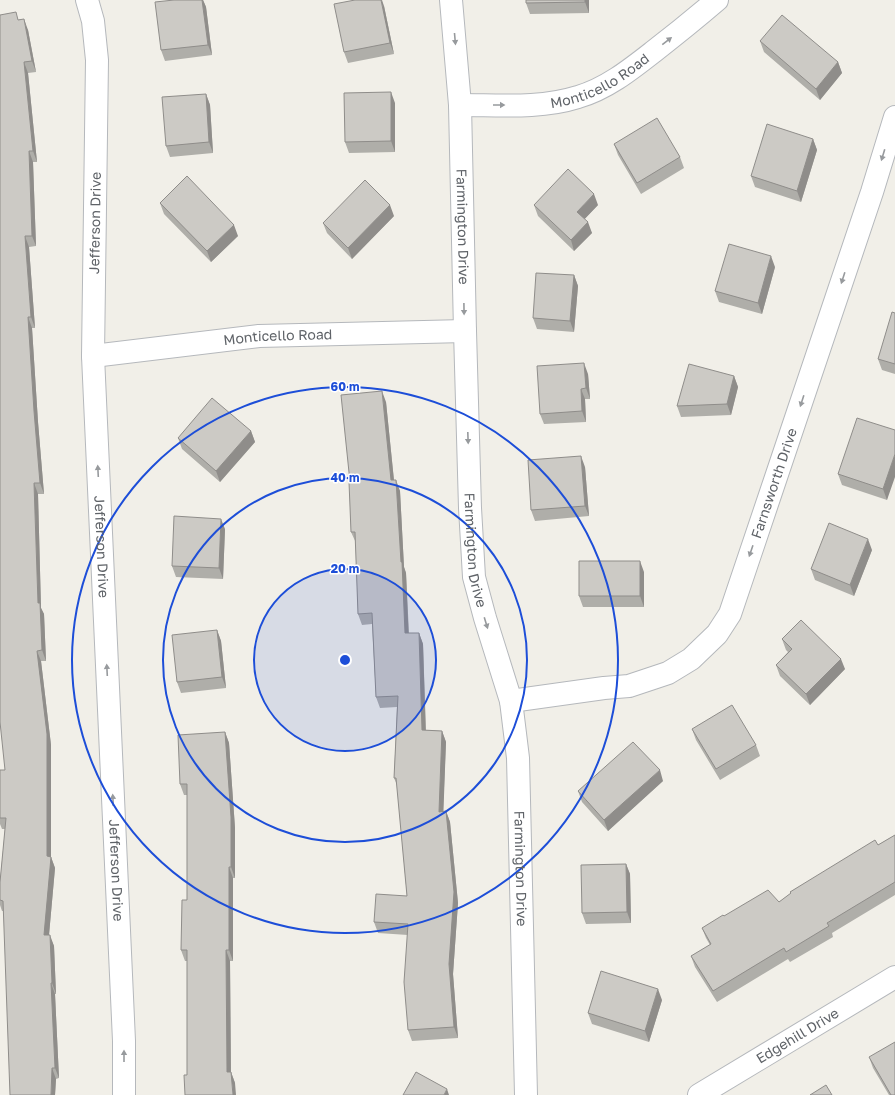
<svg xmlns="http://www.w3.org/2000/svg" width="895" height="1095" font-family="'Golos Text',sans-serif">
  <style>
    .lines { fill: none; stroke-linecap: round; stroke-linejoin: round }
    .minor-casing { stroke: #b5b8bc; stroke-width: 24 }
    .minor { stroke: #fff; stroke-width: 22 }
    .wall { fill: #afaea9 }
    .shaded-wall { fill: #8f8d8a }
    .building { fill: #cccac5; stroke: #8f8d8a }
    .oneway { fill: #979a9d }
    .ring { fill: none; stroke: #1d4ed8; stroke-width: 2 }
    .labels { text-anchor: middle; stroke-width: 3; stroke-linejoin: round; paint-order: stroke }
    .street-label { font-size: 14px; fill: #5f6368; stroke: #fff }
    .centre { fill: #1d4ed8; stroke: #fff; stroke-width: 2 }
    .ring-label { font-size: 12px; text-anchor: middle; font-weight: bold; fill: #1d4ed8; stroke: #fff; stroke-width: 3; stroke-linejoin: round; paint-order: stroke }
  </style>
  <rect width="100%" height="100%" fill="#f1efe8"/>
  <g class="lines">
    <defs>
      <g id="minor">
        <path id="s1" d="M87,0L93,21L97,60L93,356L124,1041V1095"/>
        <path id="s2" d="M451,0L460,105L465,331L470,508L474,577L485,618L511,701L518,758L526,1095"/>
        <path id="s3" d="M460,105C499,105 540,109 578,97C606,89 630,70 653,52C675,35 696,18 717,0"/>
        <path id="s4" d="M93,356L259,336L465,331"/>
        <path id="s5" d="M511,701L604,688L629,686L668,673L691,659L717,634L730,614L872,192L895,117"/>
        <path id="s6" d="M699,1095L895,977"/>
      </g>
    </defs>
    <!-- minor casing -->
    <use href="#minor" class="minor-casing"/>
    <!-- minor -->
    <use href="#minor" class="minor"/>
  </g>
  <!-- wall -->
  <path class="wall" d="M202,0H203L206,7L212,55L165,61L161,50Z
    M526,0H589V13L530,14L526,3Z
    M384,6L394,54L348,63L344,52Z
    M19,19L28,30L36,72L28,73L37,162H33L36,246L29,247L35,328H32L38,422L44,494H38L41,608L44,614L46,661H41L51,745V857L55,868L49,935L54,946L56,994H55L59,1078L56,1079L55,1095L3,911H2L0,905V882L5,829H2L0,824V770H5Z
    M760,41L838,62L842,73L820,100L764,52Z
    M206,94L210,105L213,153L170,157L166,146Z
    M395,103V152L349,153L345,142Z
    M813,139L817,150L801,202L755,187L751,176Z
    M614,144L680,157L684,168L641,194L618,155Z
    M160,203L238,236L211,262L164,214Z
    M534,205H598L584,219L592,233L574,251L538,216Z
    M394,216L352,259L327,233L323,223Z
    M775,267L762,314L719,302L715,291Z
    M574,275L578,286L574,332L537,329L533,318Z
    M895,313V374L882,370L878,359Z
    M588,374L590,399H585L586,422L544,424L540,414Z
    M734,376L738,387L731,415L681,417L677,406Z
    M386,402L394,480L400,491L404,567L406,573L409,633H419L423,644L426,730L442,731L446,742L443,811H446L450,822L458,903L453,974L458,1038L412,1041L408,1030V935L378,933L374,922L407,896L397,785L394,778L397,707L380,708L376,697L372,624L362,625L358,614L356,543L351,532L350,482Z
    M895,430L887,500L842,485L838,474Z
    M251,431L255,442L220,482L182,449L178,438Z
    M585,467L589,516L535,521L531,510Z
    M225,529L223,579L176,577L172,566Z
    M872,550L854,596L815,580L811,569Z
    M644,572V607H583L579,596Z
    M217,630L221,641L226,688L181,693L177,682Z
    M782,639L845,669L810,705L780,676L776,665L788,652L786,650Z
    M692,729L756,745L760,756L720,780L696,740Z
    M225,732L229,743L235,828V878H233V961H230L231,1072L235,1083L187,1075V961H185L181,950L187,900V795H184L180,784Z
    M663,781L608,831L582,802L578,791Z
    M895,835V895L832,933L833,937L790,962L788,959L717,1002L695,967L691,956L710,945L706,938L702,928L724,916L779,902L790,894V892L878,845Z
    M626,864L630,874L631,923L586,924L582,913Z
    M662,1000L649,1042L592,1024L588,1013Z
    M869,1057L895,1095H889L873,1068Z"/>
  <!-- shaded-wall -->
  <path class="shaded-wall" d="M202,0H203L206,7L212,55L208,45Z
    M381,0H382L384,6L394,54L390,43Z
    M585,0H589V13L585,2Z
    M24,19L28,30L36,72L32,61Z
    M24,62L28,73L37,162L33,151Z
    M838,62L842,73L820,100L816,89Z
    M391,92L395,103V152L391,141Z
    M206,94L210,105L213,153L209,142Z
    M813,139L817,150L801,202L797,191Z
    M29,151L33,162L36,246L32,236Z
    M594,194L598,205L581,223L577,212Z
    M390,205L394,216L352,259L348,248Z
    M588,222L592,233L574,251L571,240Z
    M234,225L238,236L211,262L207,251Z
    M25,236L29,247L35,328L31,317Z
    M771,256L775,267L762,314L758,303Z
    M574,275L578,286L574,332L570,321Z
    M28,317L32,328L38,422L44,494L40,483L34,411Z
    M584,363L588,374L590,399L586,388Z
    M734,376L738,387L731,415L727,404Z
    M581,389L585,399L586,422L582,411Z
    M382,391L386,402L395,491L391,480Z
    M251,431L255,442L220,482L216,471Z
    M895,454V477L887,500L883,489Z
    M581,456L585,467L589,516L585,506Z
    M396,480L400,491L404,567L406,573L409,644L405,633Z
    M34,483L38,494L41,608L44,614L46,661L42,650L38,603Z
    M221,519L225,529L223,579L219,568Z
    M868,539L872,550L854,596L850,585Z
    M640,561L644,572V607L640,596Z
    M217,630L221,641L226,688L222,677Z
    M419,633L423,644L426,741L422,730Z
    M37,651L41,661L51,745V858V857L55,868L48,946L44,935Z
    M841,659L845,669L810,705L806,694Z
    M442,731L446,742L443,823L439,812Z
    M225,732L229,743L235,828V878L231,867Z
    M660,770L663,781L608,831L604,820Z
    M446,811L450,822L458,903L453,974L458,1038L454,1027L449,964Z
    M626,864L630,874L631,923L627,912Z
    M229,867L233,878V961L229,950Z
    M50,935L54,946L56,994L52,983Z
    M226,950L230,961L231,1083L227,1072Z
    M51,983L55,994L59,1078L55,1068Z
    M658,989L662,1000L649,1042L645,1031Z
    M52,1068L56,1079L55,1095H51Z
    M231,1072L235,1083L236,1095H233Z
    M447,1089L449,1095H444Z"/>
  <!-- building -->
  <path class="building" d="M174,0H202L208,45L161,50L155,2Z
    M355,0H381L390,43L344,52L334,4Z
    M526,0H585V2L526,3Z
    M16,12L18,20L24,19L32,61L24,62L33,151H29L32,236H25L31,317H28L34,411L40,483H34L38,603H40L42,650L37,651L47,734V856L51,857L44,935H50L52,983H51L55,1068H52L51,1095H10L3,901L0,900V882L6,818H0V770H5L0,722V15Z
    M782,15L838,62L816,89L760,41Z
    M391,92V141L345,142L344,93Z
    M206,94L209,142L166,146L162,97Z
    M657,118L680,157L637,183L614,144Z
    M767,124L813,139L797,191L751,176Z
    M568,169L594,194L577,212L588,222L571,240L534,205Z
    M187,176L234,225L207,251L160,203Z
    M365,180L390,205L348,248L323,223Z
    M729,244L771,256L758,303L715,291Z
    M536,273L574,275L570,321L533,318Z
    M892,312L895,313V364L878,359Z
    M584,363L586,388L581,389L582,411L540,414L537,366Z
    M689,364L734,376L727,404L677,406Z
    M382,391L391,480H396L401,562H402L405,633H419L422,730L442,731L439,812L446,811L454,892L449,964L454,1027L408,1030L404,982L408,924L374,922L376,894L407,896L396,778H394L398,696L376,697L372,613L358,614L355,532H351L349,482H350L341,395Z
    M212,398L251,431L216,471L178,438Z
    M857,418L895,430V454L883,489L838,474Z
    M581,456L585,506L531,510L528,460Z
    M174,516L221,519L219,568L172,566Z
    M829,523L868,539L850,585L811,569Z
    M579,561H640V596H579Z
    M801,620L841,659L806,694L776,665L792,649L782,639Z
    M217,630L222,677L177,682L172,635Z
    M732,705L756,745L716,769L692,729Z
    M225,732L231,817V867H229V950H226L227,1072H231L233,1095H185L184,1075H187V950H181L182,900H187V784H180L178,735Z
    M633,742L660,770L604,820L578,791Z
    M895,835V882L827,923L829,926L786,952L784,948L713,991L691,956L711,944L702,928L723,915L724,916L768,890L779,902L791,893L790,892L875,840L878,845Z
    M626,864L627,912L582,913L581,865Z
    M601,971L658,989L645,1031L588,1013Z
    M895,1042V1095H891L869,1057Z
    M416,1072L447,1089L444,1095H403Z
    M826,1085L832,1095H810Z"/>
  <!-- one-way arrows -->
  <defs><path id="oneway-solid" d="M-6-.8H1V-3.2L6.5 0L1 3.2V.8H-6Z"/></defs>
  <g class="oneway">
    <use href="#oneway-solid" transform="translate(455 39) rotate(85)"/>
    <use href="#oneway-solid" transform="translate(667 41) rotate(-38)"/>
    <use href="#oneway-solid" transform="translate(499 105)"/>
    <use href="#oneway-solid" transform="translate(883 155) rotate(107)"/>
    <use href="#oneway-solid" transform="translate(843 278) rotate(108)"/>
    <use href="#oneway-solid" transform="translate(464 309) rotate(89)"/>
    <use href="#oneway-solid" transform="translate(802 401) rotate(108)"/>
    <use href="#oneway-solid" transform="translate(468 438) rotate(88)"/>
    <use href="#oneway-solid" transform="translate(98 471) rotate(-93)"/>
    <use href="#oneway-solid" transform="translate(751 551) rotate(109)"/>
    <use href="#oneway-solid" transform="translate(486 623) rotate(73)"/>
    <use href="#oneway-solid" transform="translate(107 670) rotate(-93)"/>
    <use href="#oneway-solid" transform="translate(113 800) rotate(-93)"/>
    <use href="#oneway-solid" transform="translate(124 1056) rotate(-90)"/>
  </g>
  <!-- distance rings -->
  <circle cx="345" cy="660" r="91" fill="#1d4ed8" fill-opacity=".12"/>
  <g class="ring">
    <circle cx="345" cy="660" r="91"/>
    <circle cx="345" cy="660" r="182"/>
    <circle cx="345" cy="660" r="273"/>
  </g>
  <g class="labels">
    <!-- street labels -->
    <g class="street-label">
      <text dy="5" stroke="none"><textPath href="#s3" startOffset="145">Monticello Road</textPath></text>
      <text transform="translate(95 223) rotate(-89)" y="5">Jefferson Drive</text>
      <text dy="5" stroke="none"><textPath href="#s2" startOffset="227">Farmington Drive</textPath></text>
      <text dy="5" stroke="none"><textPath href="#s4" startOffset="186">Monticello Road</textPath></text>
      <text dy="5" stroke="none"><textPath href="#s5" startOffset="385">Farnsworth Drive</textPath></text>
      <text dy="5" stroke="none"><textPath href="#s1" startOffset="548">Jefferson Drive</textPath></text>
      <text dy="5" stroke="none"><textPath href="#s2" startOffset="551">Farmington Drive</textPath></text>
      <text dy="5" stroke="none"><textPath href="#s2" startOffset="875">Farmington Drive</textPath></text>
      <text dy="5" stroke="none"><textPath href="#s1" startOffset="872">Jefferson Drive</textPath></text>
      <text dy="5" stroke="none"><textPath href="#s6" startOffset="115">Edgehill Drive</textPath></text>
    </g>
  </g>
  <circle cx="345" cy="660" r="6" class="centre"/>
  <g class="ring-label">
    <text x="345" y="391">60 m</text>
    <text x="345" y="482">40 m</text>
    <text x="345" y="573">20 m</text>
  </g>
</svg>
